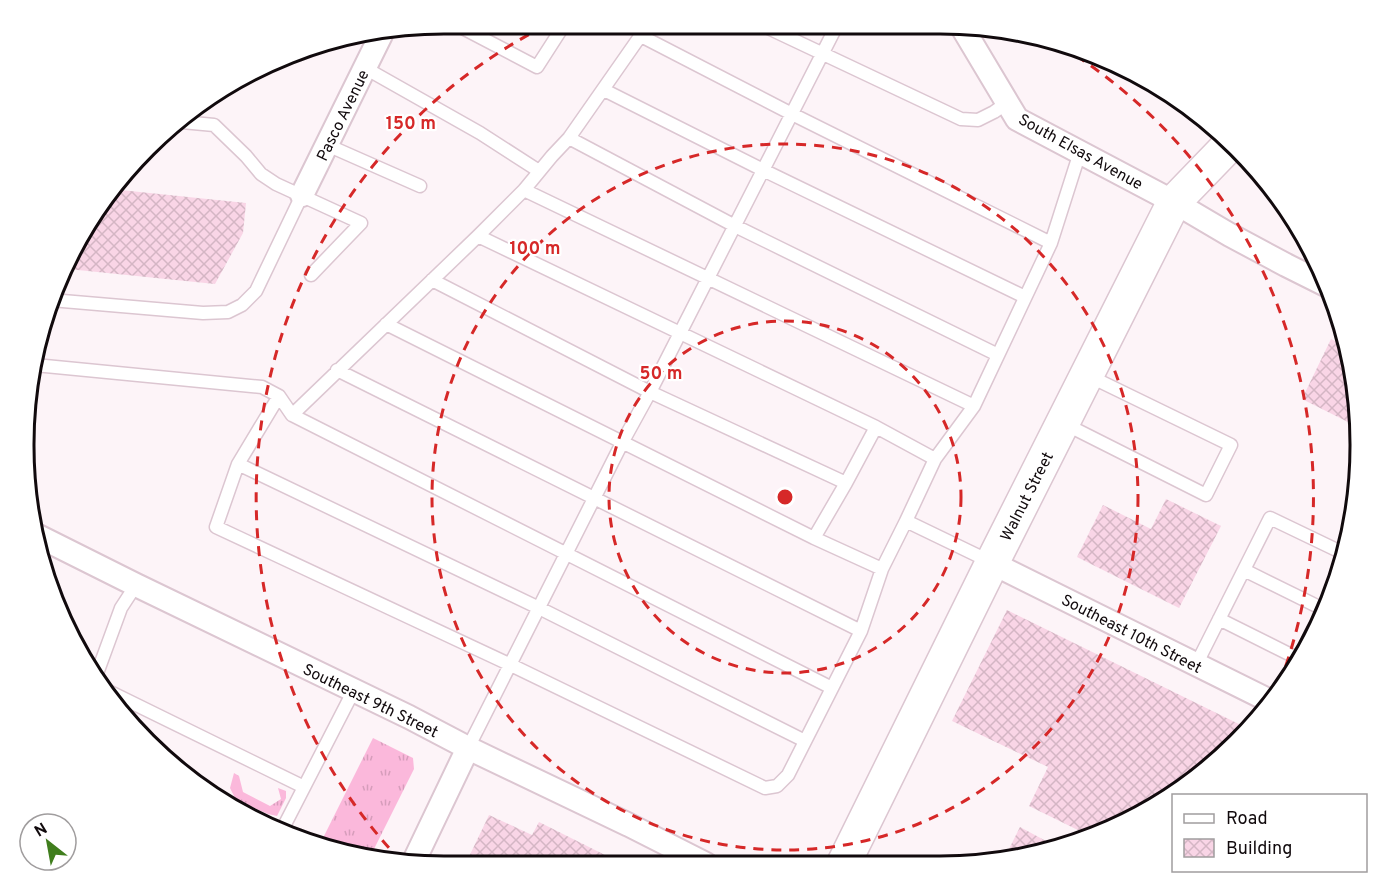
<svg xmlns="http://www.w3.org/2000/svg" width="1385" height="890" font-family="Overpass,sans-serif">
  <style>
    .grass { fill: url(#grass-tufts) }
    .building { fill: url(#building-cross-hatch) }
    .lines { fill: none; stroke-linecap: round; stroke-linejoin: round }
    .lane-casing { stroke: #dcc6d1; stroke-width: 15 }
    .street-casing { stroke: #dcc6d1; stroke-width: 26 }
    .secondary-casing { stroke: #dcc6d1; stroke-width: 36 }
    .lane { stroke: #fff; stroke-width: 12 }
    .street { stroke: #fff; stroke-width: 22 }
    .secondary { stroke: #fff; stroke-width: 33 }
    .ring { fill: none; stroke: #d62828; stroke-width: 3; stroke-dasharray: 10 8 }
    .labels { text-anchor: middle; stroke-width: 4.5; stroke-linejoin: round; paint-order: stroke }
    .street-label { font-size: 16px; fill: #110a0d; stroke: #fff }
    .rim { fill: none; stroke: #110a0d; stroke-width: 3 }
    .centre { fill: #d62828; stroke: #fff; stroke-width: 3 }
    .ring-label { font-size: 18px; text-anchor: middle; font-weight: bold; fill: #d62828; stroke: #fff; stroke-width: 4.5; stroke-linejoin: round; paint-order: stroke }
  </style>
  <defs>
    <pattern id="grass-tufts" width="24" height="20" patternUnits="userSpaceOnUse" patternTransform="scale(1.5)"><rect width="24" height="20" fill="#fbb8db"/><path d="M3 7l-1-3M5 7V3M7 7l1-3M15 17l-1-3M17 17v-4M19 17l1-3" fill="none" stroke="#d69dbb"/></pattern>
    <pattern id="building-cross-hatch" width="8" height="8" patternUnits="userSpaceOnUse" patternTransform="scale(1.5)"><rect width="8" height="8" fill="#f9d5e6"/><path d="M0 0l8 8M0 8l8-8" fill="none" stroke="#d4b6c4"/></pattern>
  </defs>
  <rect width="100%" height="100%" fill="#fdf4f8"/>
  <!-- grass -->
  <path class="grass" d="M373,738L413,758L414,769L370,857L320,844Z
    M234,773L239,776L243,792L270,806L281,799L278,788L286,791V798L277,816L268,814L236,800L230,788Z"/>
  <!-- building -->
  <path class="building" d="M111,189L246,203L243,233L215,284L68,269Z
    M1331,339L1348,347L1360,417V428L1302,399Z
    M1166,499L1221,526L1179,608L1077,557L1103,505L1151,529Z
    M1007,610L1249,729L1197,779L1127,822L1090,836L1029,806L1048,767L952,721Z
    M489,815L532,835L539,822L623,864L466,863Z
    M1020,827L1059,848L1049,852L1004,859Z"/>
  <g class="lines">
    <defs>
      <path id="lane" d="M455,24L537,67L564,25
        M764,26L961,119L978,120L994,112L1007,103
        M641,36L792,114L1051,243
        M365,68L480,133L539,171
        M604,90L763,170L1025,297
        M182,122L214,125L246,156L261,174L276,184L361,223L311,275
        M569,138L735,226L998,355
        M327,145L420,186
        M524,190L974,406
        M478,236L876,427
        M432,280L650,392L846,483
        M51,300L203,313L228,312L242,305L256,291L302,195
        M386,324L814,538
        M35,365L262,387L279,396L292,415L478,236L524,190L552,156L569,138L648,25
        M337,370L861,631
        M279,396L238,464L216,527L511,665L765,788L777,786L788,775L861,631L882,569L906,521
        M292,415L832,688
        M1063,423L1206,495L1231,445L1087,375
        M238,464L539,608L805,741
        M991,562L906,521L935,459L974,406L1051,243L1080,152
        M882,569L814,538L846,483L876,427L935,459
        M1244,570L1325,610
        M1219,619L1301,660
        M1196,665L1270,518L1345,554
        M95,679L121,608L136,585
        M104,689L304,787
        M468,748L622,443L650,392L836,27
        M281,832L354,690"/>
      <path id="street" d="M962,27L1017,119L1174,202L1230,235L1286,265L1328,286
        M302,195L381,35
        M36,535L136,585L409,717L468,748L629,825L706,864
        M992,563L1272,702
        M413,863L468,748"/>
      <path id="secondary" d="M843,865L992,563L1174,202L1231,143"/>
    </defs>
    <!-- lane casing -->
    <use href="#lane" class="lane-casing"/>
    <!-- street casing -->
    <use href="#street" class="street-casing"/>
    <!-- secondary casing -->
    <use href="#secondary" class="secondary-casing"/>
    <!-- lane -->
    <use href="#lane" class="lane"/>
    <!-- street -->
    <use href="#street" class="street"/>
    <!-- secondary -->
    <use href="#secondary" class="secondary"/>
  </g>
  <!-- distance rings -->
  <g class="ring">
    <circle cx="785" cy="497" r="176"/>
    <circle cx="785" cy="497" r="353"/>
    <path d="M401 861A529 529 0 0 1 545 26M1061 46A529 529 0 0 1 1275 695"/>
  </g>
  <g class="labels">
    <!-- street labels -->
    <g class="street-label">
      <text transform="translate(342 115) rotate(-64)" y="6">Pasco Avenue</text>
      <text transform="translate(1081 151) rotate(29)" y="6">South Elsas Avenue</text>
      <text transform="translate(1026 496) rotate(-63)" y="6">Walnut Street</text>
      <text transform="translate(1132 633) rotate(27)" y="6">Southeast 10th Street</text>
      <text transform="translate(371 700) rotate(26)" y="6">Southeast 9th Street</text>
    </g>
  </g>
  <!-- crop -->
  <path d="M0 0H1385V890H0ZM444 34H940A410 410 0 0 1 1350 444V446A410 410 0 0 1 940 856H444A410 410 0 0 1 34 446V444A410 410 0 0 1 444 34Z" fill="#fff" fill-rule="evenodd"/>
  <path class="rim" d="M444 34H940A410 410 0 0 1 1350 444V446A410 410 0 0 1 940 856H444A410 410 0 0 1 34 446V444A410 410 0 0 1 444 34Z"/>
  <circle cx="785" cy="497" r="9" class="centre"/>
  <g class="ring-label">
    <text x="411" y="129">150 m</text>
    <text x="535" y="254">100 m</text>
    <text x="661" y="379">50 m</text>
  </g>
  <!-- legend -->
  <rect x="1172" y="794" width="195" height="78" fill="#ffffff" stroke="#a09d9e" stroke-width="1.5"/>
  <rect x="1184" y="814" width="30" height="9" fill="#ffffff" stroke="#a09d9e" stroke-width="1.5"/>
  <text x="1226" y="824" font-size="18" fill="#110a0d">Road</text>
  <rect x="1184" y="839" width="30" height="18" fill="url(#building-cross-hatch)" stroke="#a09d9e" stroke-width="1.5"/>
  <text x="1226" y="854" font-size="18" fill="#110a0d">Building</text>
  <!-- north arrow -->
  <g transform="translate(48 842) rotate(329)"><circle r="28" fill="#ffffff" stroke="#a09d9e" stroke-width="1.5"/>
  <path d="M0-4.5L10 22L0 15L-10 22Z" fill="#407e1d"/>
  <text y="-9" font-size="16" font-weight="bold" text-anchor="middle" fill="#110a0d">N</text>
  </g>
</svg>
